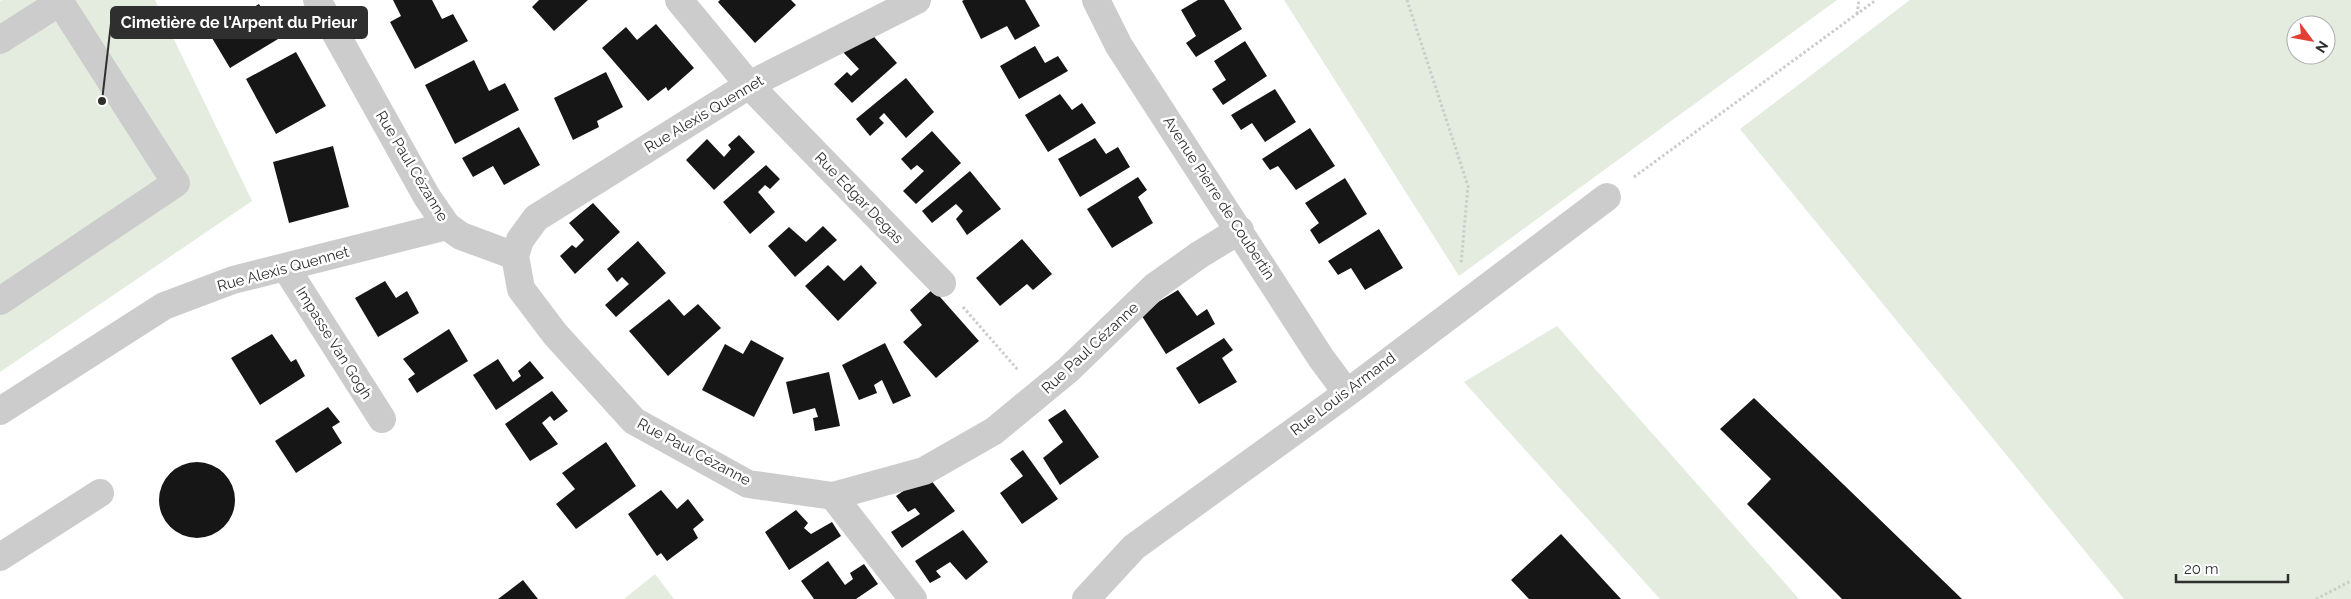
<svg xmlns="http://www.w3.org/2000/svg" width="2351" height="599" font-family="Raleway,sans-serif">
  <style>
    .green { fill: #e3ecde; fill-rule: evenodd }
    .building { fill: #161616 }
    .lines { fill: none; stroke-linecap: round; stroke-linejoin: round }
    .path { stroke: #ccc; stroke-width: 3; stroke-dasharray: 2.5 2.5; stroke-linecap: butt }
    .minor { stroke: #ccc; stroke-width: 28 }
    .labels { text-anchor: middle; stroke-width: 5; stroke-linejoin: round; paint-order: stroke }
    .street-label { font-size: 15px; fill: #2f2f2f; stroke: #fff }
    .leader { fill: none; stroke: #2f2f2f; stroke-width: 2 }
    .callout-dot { fill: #2f2f2f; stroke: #fff; stroke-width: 2 }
    .callout { fill: #2f2f2f; stroke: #2f2f2f; stroke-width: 2 }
    .callout-label { font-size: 16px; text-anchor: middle; font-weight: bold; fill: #fff }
  </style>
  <rect width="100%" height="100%" fill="#fff"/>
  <!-- green -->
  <path class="green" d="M2,0H155L252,201L0,372V1Z
    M1284,0H1837L1459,276Z
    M1910,0H2351V599H2124L1740,129ZM2296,25H2326V55H2296Z
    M1557,326L1799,599H1660L1464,382Z
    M655,574L674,599H624Z"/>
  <!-- building -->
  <path class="building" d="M393,0H432L442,19L453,14L468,41L415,69L390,22L401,16Z
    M539,0H588L554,31L532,7Z
    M720,0H791L796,5L755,43L718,2Z
    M964,0H1025L1040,26L1015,40L1007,26L981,39L962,1Z
    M1198,0H1224L1242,29L1196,57L1186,43L1196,36L1181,10Z
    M259,4L270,23L279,18L288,33L230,68L209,33Z
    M656,24L694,68L668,91L666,87L648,101L602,48L626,27L637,40Z
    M868,30L897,63L852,103L834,84L847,72L851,76L859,69L843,52Z
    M1245,41L1267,76L1223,105L1212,89L1226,80L1214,61Z
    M1035,46L1045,63L1058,56L1068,71L1019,99L1000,66Z
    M296,52L326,106L276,134L246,79Z
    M474,60L489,91L505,83L519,110L455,144L425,85Z
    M606,72L623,107L597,121L599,127L573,140L554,98Z
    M906,78L934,112L906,138L884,113L879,118L884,123L870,136L856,119Z
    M1275,89L1296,122L1265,142L1252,123L1241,130L1231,115Z
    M1060,94L1072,110L1082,103L1096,123L1048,152L1025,115Z
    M519,127L540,165L504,185L493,166L473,177L462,158Z
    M1310,128L1335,166L1296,190L1278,166L1270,170L1262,159Z
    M932,131L961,163L916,204L903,191L924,171L917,165L911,170L901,159Z
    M739,135L755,152L714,190L686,160L707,139L724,157L731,149L728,145Z
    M1095,138L1106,154L1118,147L1130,167L1080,197L1058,159Z
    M333,146L349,207L289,223L273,162Z
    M766,165L780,179L770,189L765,185L758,192L775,212L750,234L723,202Z
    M970,171L1001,209L967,235L956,219L963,211L956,204L932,223L922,211Z
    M1138,177L1147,190L1138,197L1153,223L1112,248L1087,209Z
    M1345,178L1367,214L1319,244L1310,230L1319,223L1305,203Z
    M593,203L620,232L575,274L560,256L572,245L576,248L584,240L569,223Z
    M823,226L837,240L795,277L768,246L789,227L806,242Z
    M1379,229L1403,268L1365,290L1351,268L1338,275L1328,261Z
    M1022,239L1052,274L1033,290L1027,284L1000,306L976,278Z
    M638,241L666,273L616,317L605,305L629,284L622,277L617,282L607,269Z
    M828,265L844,281L861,265L877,283L838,321L805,286Z
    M385,281L396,298L407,291L419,313L378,337L355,298Z
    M933,289L979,341L936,378L903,342L922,325L910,310Z
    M1178,290L1197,316L1207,309L1215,324L1166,354L1140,313Z
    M669,299L684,316L698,304L721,328L668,376L629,331Z
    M449,329L468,361L417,393L408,379L415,374L403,359Z
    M272,334L291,362L296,359L305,376L260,405L231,358Z
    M1224,338L1233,350L1222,358L1237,382L1199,404L1176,368Z
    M751,340L784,358L754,417L702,390L725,344L743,354Z
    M885,343L911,396L893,404L882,380L874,385L877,393L859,400L842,365Z
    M498,359L513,382L521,376L518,371L530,361L544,378L496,410L473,375Z
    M829,372L840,426L815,431L813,418L818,417L815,408L793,414L786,382Z
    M552,391L568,411L554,421L550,416L542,423L558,444L530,461L505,424Z
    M1754,398L1962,599H1842L1747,504L1771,479L1720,429Z
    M328,407L340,422L332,427L342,443L296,473L275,441Z
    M1065,409L1099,457L1060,485L1043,458L1063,442L1048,420Z
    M606,442L636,486L576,529L556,504L575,489L562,473Z
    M1023,450L1058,499L1022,524L1000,493L1023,476L1010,459Z
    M159 500a38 38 0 1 1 76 0a38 38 0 1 1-76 0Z
    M927,475L955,511L902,548L891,532L920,514L915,508L908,512L896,496Z
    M661,490L677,509L688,499L704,520L693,529L698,538L667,561L661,553L657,556L628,514Z
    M796,510L808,523L804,528L811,534L832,522L841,536L789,570L765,532Z
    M963,530L988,562L966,580L950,562L936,571L941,577L930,583L915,561Z
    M1561,534L1621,599H1529L1511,580Z
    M828,561L845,585L853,579L850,573L864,564L878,584L856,599H814L801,581Z
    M523,580L538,599H498Z"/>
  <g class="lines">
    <!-- path -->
    <path class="path" d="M1407,0L1468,186L1461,264
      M1857,14L1859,0
      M1634,177L1876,0
      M963,307L1018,370
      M2316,599L2351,581"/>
    <!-- minor -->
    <path class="minor" d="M317,0L427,197L447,226L461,236L515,256L521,289L555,334L634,421L748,484L833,496L924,471L994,431L1068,370L1154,287L1199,255L1240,230
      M679,0L749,85L942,283
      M1096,0L1119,46L1321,358L1347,393
      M0,40L60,2L176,183L0,301
      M515,256L520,240L536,218L749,85L917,0
      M286,268L382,419
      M0,411L164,306L233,280L447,226
      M833,496L913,599
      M0,557L100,493
      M1086,599L1134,547L1347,393L1607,197"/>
  </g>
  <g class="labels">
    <!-- street labels -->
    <g class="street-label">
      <text transform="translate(704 114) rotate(-31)" y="5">Rue Alexis Quennet</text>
      <text transform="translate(412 166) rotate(59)" y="5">Rue Paul Cézanne</text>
      <text transform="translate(859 198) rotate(46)" y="5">Rue Edgar Degas</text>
      <text transform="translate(1219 198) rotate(57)" y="5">Avenue Pierre de Coubertin</text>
      <text transform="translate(283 269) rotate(-15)" y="5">Rue Alexis Quennet</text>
      <text transform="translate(334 343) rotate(58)" y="5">Impasse Van Gogh</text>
      <text transform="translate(1090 348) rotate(-43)" y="5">Rue Paul Cézanne</text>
      <text transform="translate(1343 394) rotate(-37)" y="5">Rue Louis Armand</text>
      <text transform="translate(694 452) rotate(28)" y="5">Rue Paul Cézanne</text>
    </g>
  </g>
  <!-- callouts -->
  <path class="leader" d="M102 101L111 23"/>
  <circle class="callout-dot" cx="102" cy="101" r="5"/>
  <rect class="callout" x="111" y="7" width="256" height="31" rx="5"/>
  <g class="callout-label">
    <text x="239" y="28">Cimetière de l'Arpent du Prieur</text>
  </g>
  <!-- north arrow -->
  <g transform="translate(2311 40) rotate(122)"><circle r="24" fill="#ffffff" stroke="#acacac"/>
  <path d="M0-4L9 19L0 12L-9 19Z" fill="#e34035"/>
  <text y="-8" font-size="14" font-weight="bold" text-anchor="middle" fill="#2f2f2f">N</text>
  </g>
  <!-- scale -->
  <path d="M2176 574v8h112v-8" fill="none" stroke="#2f2f2f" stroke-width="2.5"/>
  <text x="2184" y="574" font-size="15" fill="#2f2f2f" stroke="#ffffff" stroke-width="4" paint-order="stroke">20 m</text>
</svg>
